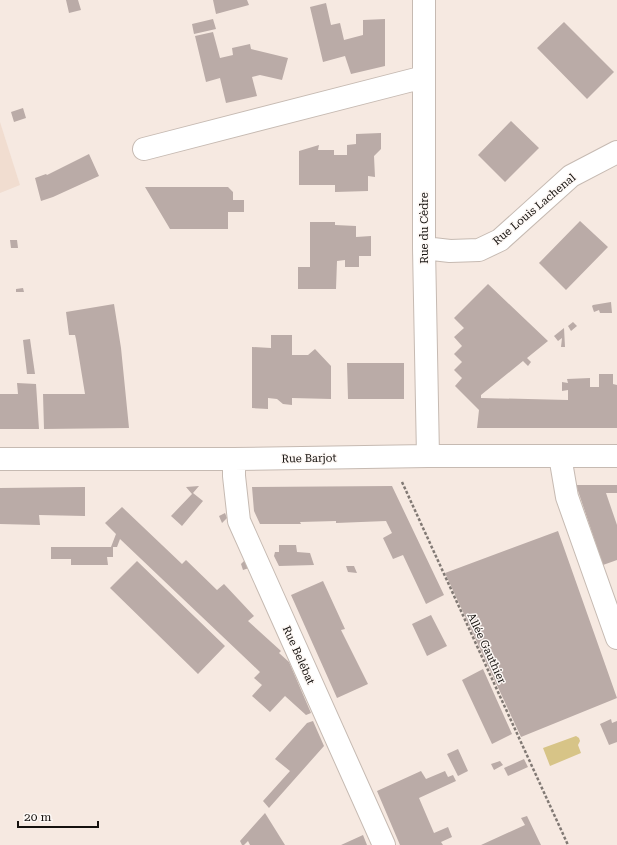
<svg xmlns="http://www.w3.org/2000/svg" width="617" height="845" font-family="'Roboto Serif',serif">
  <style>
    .built { fill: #f1ddd0 }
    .water { fill: #d7c487 }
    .building { fill: #baaba7 }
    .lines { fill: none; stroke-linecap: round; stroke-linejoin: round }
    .minor-casing { stroke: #c6bab2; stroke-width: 24 }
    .path { stroke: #817974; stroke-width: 2.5; stroke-dasharray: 3 2; stroke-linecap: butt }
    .minor { stroke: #fff; stroke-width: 22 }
    .labels { text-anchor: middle; stroke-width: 3; stroke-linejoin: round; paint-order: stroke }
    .street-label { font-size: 11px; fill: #15110e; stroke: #fdf8f5 }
  </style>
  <rect width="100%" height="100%" fill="#f6e9e1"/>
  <!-- built -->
  <path class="built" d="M0,122L20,185L0,193Z"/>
  <!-- water -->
  <path class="water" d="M576,736L579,738L580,741L578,745L581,753L550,766L543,748Z"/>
  <!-- building -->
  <path class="building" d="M66,0H78L81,10L69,13Z
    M213,0H247L249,5L216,14Z
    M326,3L331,25L340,23L344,40L363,35V20L385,19V66L351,74L345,56L323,62L310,7Z
    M213,19L216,29L194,34L192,24Z
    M564,22L614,72L587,99L537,48Z
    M213,32L220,58L233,55L232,48L250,44L251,49L288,58L282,80L260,75L252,77L257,96L226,103L220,78L206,82L195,36Z
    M23,108L26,118L14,122L11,112Z
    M511,121L539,148L505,182L478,155Z
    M381,133V149L374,156L375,177L368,176V191L335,192V185H299V151L319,145L318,150H334V155H347V145L356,144V134Z
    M89,154L99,176L53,197L41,201L35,178L46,174L47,175Z
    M145,187H228L233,192V200H244V212H228V229H170Z
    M580,221L608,247L566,290L539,263Z
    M310,222H335V225L356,226V237L371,236V256H359V267H345V260L337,261L336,289H298V267H310Z
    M10,240H17L18,248H11Z
    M488,284L548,341L527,358L531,362L528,366L523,361L481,395V398L568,400V390L562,391V382L568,383L567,379L590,378V387H599V374H613V384L617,385V428H477L479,410L455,386L462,378L454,370L462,362L454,354L462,346L454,337L464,328L454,318Z
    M23,288L24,292H16V289Z
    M611,302L612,313H600L599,310L594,312L592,306L593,305Z
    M114,304L121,348L129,428L44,429L43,394H85L76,339L75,335H69L66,312Z
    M573,322L577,326L571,331L568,326Z
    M564,328L565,347H561L562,338L558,341L554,336Z
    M271,335H292V355H308L315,349L331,366V399L292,398V405L283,404L277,399L268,398V409L252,408V347L271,348Z
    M30,339L35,374H27L23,340Z
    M347,363H404V399H348Z
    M17,383L36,384L39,429H0V394H18Z
    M576,485H617V493H606L617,525V560L603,565Z
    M199,486L193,493L203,501L182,526L171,516L192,494L186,487Z
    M392,486L444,595L426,604L403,555L393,559L383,538L392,533L386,521L336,523V521L300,522L301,524H260L254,511L252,487Z
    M85,487V516L39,515L40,525L0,524V488Z
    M122,507L182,564L186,560L217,590L224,584L254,616L248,621L281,651L279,653L289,662L311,713L306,715L285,696L270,712L252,696L262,685L254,678L260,672L120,539L117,547H113V557H107L108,565H71V559H51V547H111L116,534L105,523Z
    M225,513L227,518L222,523L219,516Z
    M558,531L617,698L521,737L445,573Z
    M279,545H296L297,552L310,553L314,565L279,566L274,556L275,552H279Z
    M245,560L249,568L243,570L241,564Z
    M137,561L225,646L198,674L110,588Z
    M346,566H354L357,573L348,572Z
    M323,581L345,629L341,630L368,684L337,698L291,595Z
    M431,615L447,646L427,656L412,624Z
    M483,669L512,734L492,744L462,680Z
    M611,719L612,723L617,721V742L609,745L600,724Z
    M313,721L324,746L269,808L263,801L290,771L275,759L307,723Z
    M458,749L468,771L458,776L447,754Z
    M524,759L528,767L508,776L504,768Z
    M500,761L503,765L494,770L491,764Z
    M421,771L426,779L445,771L448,777L453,775L456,781L419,798L434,833L448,827L452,837L441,842L443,845H400L377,791Z
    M265,813L285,845H250L248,841L244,845H242L240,841Z
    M527,816L541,845H481L525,825L521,818Z
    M363,835L367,845H341Z"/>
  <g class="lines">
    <defs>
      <path id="minor" d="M424,0V248L428,456
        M144,149L424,77
        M424,248L450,251L479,250L500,240L571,176L617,152
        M560,456L567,497L617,638
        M0,459H234L428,456H617
        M234,459V476L239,521L384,845"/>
    </defs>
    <!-- minor casing -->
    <use href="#minor" class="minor-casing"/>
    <!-- path -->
    <path class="path" d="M402,482L568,845"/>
    <!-- minor -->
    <use href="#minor" class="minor"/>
  </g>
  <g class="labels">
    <!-- street labels -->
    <g class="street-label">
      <text transform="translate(534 209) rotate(-40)" y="4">Rue Louis Lachenal</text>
      <text transform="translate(424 228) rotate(-90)" y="4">Rue du Cèdre</text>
      <text transform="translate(309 458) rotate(-1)" y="4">Rue Barjot</text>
      <text transform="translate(487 648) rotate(65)" y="4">Allée Gauthier</text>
      <text transform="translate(299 655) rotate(66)" y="4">Rue Belébat</text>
    </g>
  </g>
  <!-- scale -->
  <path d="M18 821v6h80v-6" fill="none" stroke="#15110e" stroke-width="2"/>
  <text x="24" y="821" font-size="12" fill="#15110e" stroke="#fdf8f5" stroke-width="3" paint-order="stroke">20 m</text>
</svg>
